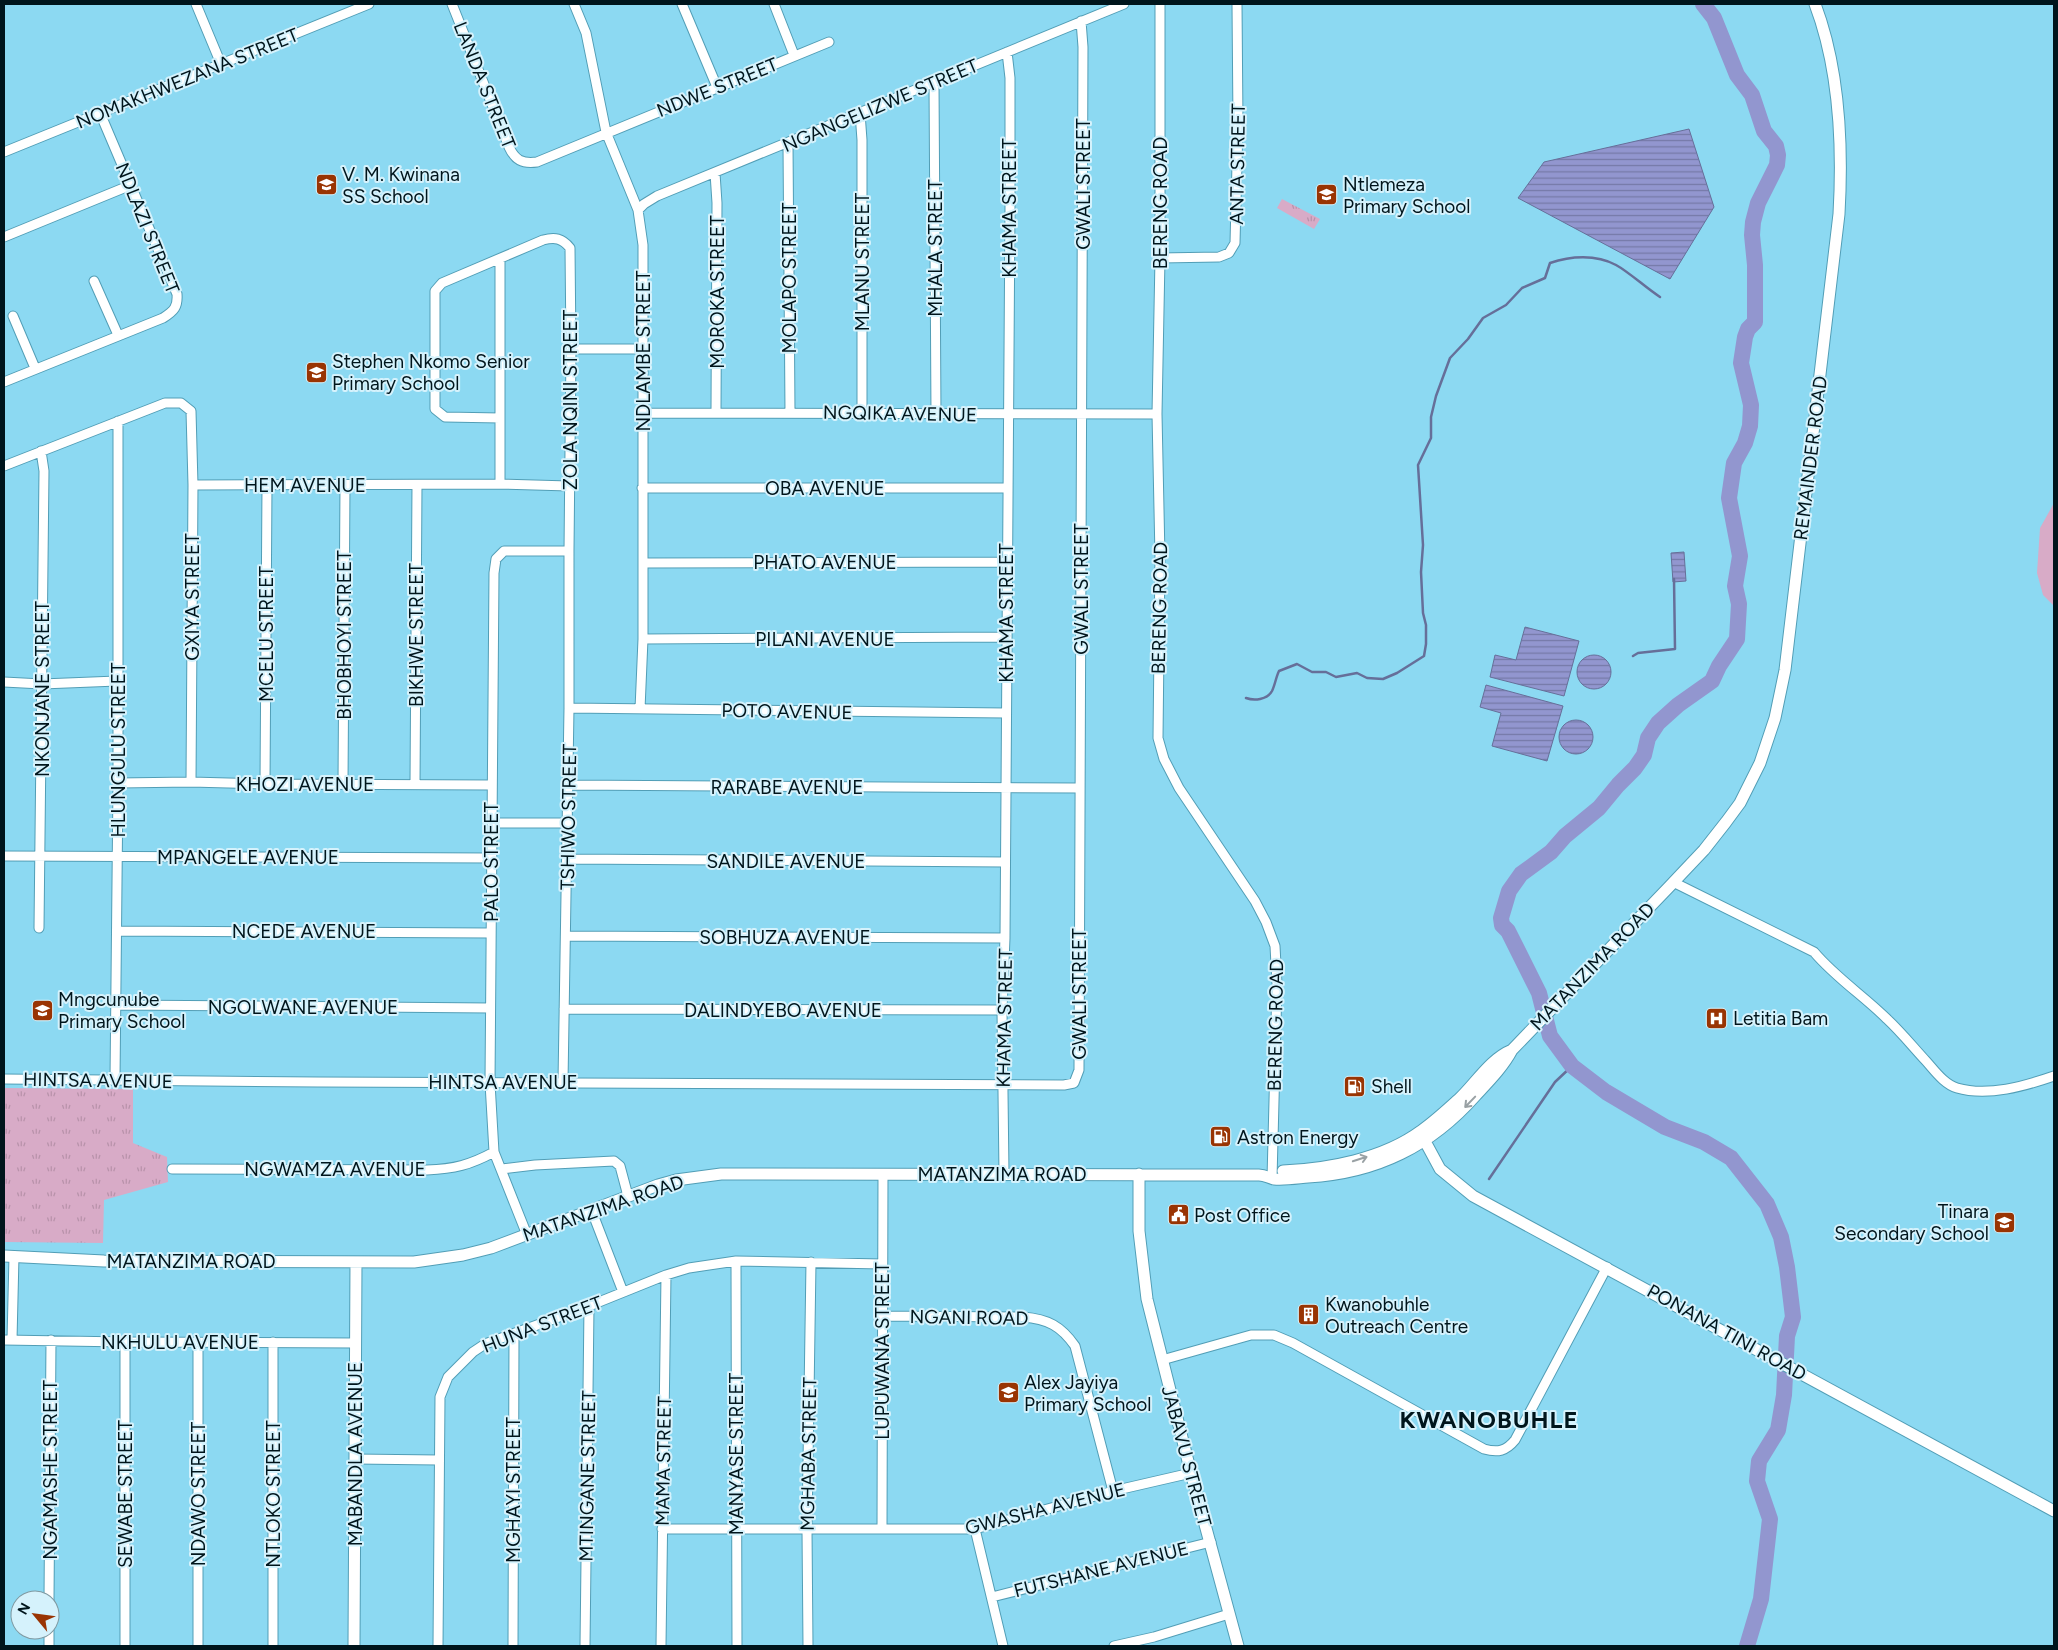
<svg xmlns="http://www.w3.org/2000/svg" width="2058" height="1650" font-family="Figtree,sans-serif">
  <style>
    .grass { fill: url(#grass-tufts) }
    .pitch { fill: #d8abc7 }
    .water { fill: url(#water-rules); stroke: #666f99 }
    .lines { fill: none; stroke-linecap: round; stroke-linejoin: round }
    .stream { stroke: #666f99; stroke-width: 2.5 }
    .river { stroke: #9296cf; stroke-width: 16 }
    .minor-casing { stroke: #529eb6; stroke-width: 11 }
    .tertiary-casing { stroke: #529eb6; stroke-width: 13 }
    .minor { stroke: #fff; stroke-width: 9 }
    .tertiary { stroke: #fff; stroke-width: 11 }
    .oneway { stroke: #99a1a4 }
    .labels { text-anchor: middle; stroke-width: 4; stroke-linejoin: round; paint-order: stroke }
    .street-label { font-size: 19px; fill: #00151c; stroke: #d5f2fc }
    .poi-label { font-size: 19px; fill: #00151c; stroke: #d5f2fc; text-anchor: start }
    .district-label { font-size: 24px; font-weight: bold; letter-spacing: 1px; fill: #00151c; stroke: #d5f2fc }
  </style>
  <defs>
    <pattern id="grass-tufts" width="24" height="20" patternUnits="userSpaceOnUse" patternTransform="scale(1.25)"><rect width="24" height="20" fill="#d8abc7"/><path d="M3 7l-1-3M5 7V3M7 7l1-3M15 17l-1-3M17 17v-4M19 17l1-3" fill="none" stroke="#b892aa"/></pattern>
    <pattern id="water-rules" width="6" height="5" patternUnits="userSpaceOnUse" patternTransform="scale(1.25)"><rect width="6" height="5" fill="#9296cf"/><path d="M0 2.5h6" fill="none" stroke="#7579a7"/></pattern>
  </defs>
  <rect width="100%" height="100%" fill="#8cd9f2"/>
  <!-- grass -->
  <path class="grass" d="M1282,199L1320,219L1314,229L1277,208Z
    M4,1088L133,1089V1143L167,1157L168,1182L104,1200L103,1243L4,1242Z"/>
  <!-- pitch -->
  <path class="pitch" d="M2054,503V606L2043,595L2037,573L2040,528Z"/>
  <!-- water -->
  <path class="water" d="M1689,129L1714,207L1670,279L1518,198L1544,162Z
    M1684,552L1686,581L1673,582L1671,553Z
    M1525,627L1579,641L1564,696L1490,677L1495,655L1516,660Z
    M1577 672a17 17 0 1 1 34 0a17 17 0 1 1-34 0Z
    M1486,685L1563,706L1547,761L1492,746L1501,713L1480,707Z
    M1559 737a17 17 0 1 1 34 0a17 17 0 1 1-34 0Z"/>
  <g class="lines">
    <!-- stream -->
    <path class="stream" d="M1633,656L1638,653L1675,649L1674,579
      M1246,698C1254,701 1267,700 1272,691C1275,685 1276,677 1279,671L1297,664L1312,672H1326L1336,677L1357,673L1367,678L1383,679L1397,673L1424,656L1426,644V625L1423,613L1421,572L1423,545L1418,465L1431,438V417L1436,396L1450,358L1468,339L1483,318L1506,305L1522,288L1545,278L1550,263C1570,256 1596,254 1616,265C1629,272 1646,288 1660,297
      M1489,1179L1555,1082L1572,1066"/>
    <!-- river -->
    <path class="river" d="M1703,4L1714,18L1737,75L1752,95L1764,131L1776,146L1778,155L1777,165L1758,203L1753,222L1752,235L1755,265V322L1748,329L1745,337L1741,363L1751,405L1750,426L1745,443L1734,463L1729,498L1740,556L1735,586L1739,604L1737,639L1719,666L1712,681L1678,705L1658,723L1648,738L1644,755L1635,768L1618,785L1599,808L1565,836L1551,852L1521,874L1509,891L1501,918L1502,925L1508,931L1539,993L1550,1036L1572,1066L1606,1092L1665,1127L1704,1142L1731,1158L1767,1204L1781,1237L1787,1267L1793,1317L1787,1336L1784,1395L1778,1430L1759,1461L1757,1481L1770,1519L1761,1599L1747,1646"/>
    <defs>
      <path id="minor" d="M196,4L221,64
        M452,4L509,147C515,160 522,164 537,162L829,42
        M574,4L586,33L606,132L638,210L643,245V639L640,709
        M682,4L717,87
        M774,4L794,55
        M1160,4V258L1157,414L1160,557L1158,738L1164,759L1179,788L1255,901L1266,922L1275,946L1277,984L1272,1179
        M934,83L936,413
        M860,113L862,140V412
        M788,144L790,412
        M4,152L369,4
        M715,173L717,203L716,412
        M638,210L644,204L657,196L1124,4
        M4,237L131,185
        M1160,258L1219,257L1229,253L1235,243L1238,124L1237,4
        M500,259V484
        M94,281L118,335
        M13,316L35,368
        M571,349H643
        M4,382L163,318C174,311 178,307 177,294L100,113
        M643,413L1157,414
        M500,418L445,417L435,409V291L442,283L543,240C555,237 562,238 570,248L571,349L569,551V708L563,1082
        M4,466L165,403H181L191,411L193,485L191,782
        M193,485L500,484L569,486
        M642,488H1007
        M643,563L1007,562
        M643,639L1007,637
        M4,682L42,684L117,681
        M569,708L1005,713
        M118,783L191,782L265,784L491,785
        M265,784L267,485
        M343,784L345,485
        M415,784L417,485
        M568,785L1079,788
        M492,823H568
        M4,856L492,858
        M568,859L1005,862
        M1673,882L1814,952C1836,978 1864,996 1887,1019C1901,1032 1913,1047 1926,1061C1935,1071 1944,1084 1957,1088C1988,1097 2025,1086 2054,1076
        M39,928L44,471L41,451
        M118,931L490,933
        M566,936L1005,938
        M117,1005L490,1008
        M564,1009L1002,1010
        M4,1079L318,1082L1064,1085L1074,1083L1079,1070L1083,47L1081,21
        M115,1080L118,783V421
        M172,1169L427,1170C454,1169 470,1165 494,1152
        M502,1169L535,1165L614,1161L620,1166L628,1196
        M1004,1174L1002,1010L1005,938L1010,207V78L1007,52
        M591,1209L623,1292
        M527,1235L494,1152L490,1083L494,573L496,559L504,551H569
        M736,1261L737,1646
        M882,1316L1023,1317C1048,1319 1061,1326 1075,1346L1113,1491
        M4,1340L125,1342L356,1343
        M12,1340L14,1256
        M198,1342V1646
        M1162,1360L1251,1335H1274L1293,1343L1484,1449C1498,1453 1506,1451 1515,1440L1607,1267
        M355,1459L438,1460
        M662,1529H975L1113,1491L1191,1473
        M882,1529L883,1174
        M975,1529L1003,1646
        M992,1597L1211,1542
        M49,1600L51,1340
        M49,1646V1630
        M125,1646V1342
        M273,1646V1342
        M438,1646L440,1397L448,1377L473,1352L485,1344L589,1306L666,1275L689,1268L736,1261L882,1264
        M513,1646L514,1334
        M585,1646L589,1306
        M661,1646L666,1275
        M808,1646L807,1530L811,1262
        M1114,1646L1154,1637L1229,1614"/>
      <path id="tertiary" d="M1420,1132L1440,1169L1473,1196L2054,1511
        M1283,1171C1328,1169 1383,1159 1421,1131C1434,1122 1447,1110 1459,1099C1476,1083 1490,1059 1512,1050
        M1139,1174V1231L1147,1299L1191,1473L1238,1646
        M4,1256L104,1261L414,1262L463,1255L491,1248L658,1185L676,1180L721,1174L1259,1175C1265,1175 1269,1178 1274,1179C1285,1180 1297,1178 1308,1177C1377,1173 1431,1146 1476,1095C1489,1081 1503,1067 1512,1050L1668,888L1704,850L1726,822L1740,803L1760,763L1775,718L1785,670L1839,214C1843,144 1840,70 1815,4
        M354,1646L356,1262"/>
    </defs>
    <!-- minor casing -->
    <use href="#minor" class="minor-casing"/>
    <!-- tertiary casing -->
    <use href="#tertiary" class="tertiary-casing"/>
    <!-- minor -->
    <use href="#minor" class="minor"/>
    <!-- tertiary -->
    <use href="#tertiary" class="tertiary"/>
  </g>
  <!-- one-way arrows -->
  <defs><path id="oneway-shaft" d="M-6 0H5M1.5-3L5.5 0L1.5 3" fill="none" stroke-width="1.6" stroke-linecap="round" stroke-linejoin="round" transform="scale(1.25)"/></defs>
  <g class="oneway">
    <use href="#oneway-shaft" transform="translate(1470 1102) rotate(134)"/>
    <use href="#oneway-shaft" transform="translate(1360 1159) rotate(-18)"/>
  </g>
  <!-- icons -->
  <defs>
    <symbol id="school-square" viewBox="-11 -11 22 22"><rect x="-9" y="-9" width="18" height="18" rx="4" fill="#993403" stroke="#d5f2fc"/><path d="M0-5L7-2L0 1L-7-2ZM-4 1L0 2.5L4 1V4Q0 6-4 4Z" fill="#fff"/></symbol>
    <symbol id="hospital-square" viewBox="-11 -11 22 22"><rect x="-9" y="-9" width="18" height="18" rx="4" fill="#993403" stroke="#d5f2fc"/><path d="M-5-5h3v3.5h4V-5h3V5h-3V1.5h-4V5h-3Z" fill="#fff"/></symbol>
    <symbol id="fuel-square" viewBox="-11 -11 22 22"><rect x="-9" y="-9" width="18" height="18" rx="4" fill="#993403" stroke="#d5f2fc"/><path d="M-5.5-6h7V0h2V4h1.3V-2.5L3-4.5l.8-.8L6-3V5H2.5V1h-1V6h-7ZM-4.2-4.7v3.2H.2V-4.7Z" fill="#fff"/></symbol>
    <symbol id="civic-square" viewBox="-11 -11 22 22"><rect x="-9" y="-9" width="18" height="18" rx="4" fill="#993403" stroke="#d5f2fc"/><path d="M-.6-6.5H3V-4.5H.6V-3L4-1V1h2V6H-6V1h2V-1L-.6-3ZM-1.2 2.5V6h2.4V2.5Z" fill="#fff"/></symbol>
    <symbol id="building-square" viewBox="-11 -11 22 22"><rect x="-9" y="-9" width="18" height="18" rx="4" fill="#993403" stroke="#d5f2fc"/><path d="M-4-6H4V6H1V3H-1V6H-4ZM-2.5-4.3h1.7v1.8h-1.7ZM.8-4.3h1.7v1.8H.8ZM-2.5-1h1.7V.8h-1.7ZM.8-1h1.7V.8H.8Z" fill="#fff"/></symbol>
  </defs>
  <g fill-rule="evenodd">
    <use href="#school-square" x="314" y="172" width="25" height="25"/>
    <use href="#school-square" x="1314" y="182" width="25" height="25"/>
    <use href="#school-square" x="304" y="360" width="25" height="25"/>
    <use href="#school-square" x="30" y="998" width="25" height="25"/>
    <use href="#hospital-square" x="1704" y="1006" width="25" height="25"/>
    <use href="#fuel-square" x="1342" y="1074" width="25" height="25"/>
    <use href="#fuel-square" x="1208" y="1124" width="25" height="25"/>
    <use href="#civic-square" x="1166" y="1202" width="25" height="25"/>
    <use href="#school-square" x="1992" y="1210" width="25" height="25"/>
    <use href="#building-square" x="1296" y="1302" width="25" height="25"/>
    <use href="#school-square" x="996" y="1380" width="25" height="25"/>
  </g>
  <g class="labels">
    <!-- street labels -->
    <g class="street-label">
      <text transform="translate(187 78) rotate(-22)" y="7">NOMAKHWEZANA STREET</text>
      <text transform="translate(485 85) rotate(68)" y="7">LANDA STREET</text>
      <text transform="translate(717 87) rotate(-22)" y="7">NDWE STREET</text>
      <text transform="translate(880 105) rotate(-23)" y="7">NGANGELIZWE STREET</text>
      <text transform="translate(1237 164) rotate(-89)" y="7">ANTA STREET</text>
      <text transform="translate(1083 184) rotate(-90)" y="7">GWALI STREET</text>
      <text transform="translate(1160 203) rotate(-90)" y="7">BERENG ROAD</text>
      <text transform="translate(1009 208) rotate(-90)" y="7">KHAMA STREET</text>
      <text transform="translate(148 228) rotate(68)" y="7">NDLAZI STREET</text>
      <text transform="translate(935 248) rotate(-90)" y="7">MHALA STREET</text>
      <text transform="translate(862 262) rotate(-90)" y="7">MLANU STREET</text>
      <text transform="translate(789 278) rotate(-90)" y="7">MOLAPO STREET</text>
      <text transform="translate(717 292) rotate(-90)" y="7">MOROKA STREET</text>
      <text transform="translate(643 351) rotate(-90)" y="7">NDLAMBE STREET</text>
      <text transform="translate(570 400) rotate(-90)" y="7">ZOLA NQINI STREET</text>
      <text transform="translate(900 413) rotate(1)" y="7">NGQIKA AVENUE</text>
      <text transform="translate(1810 458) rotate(-83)" y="7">REMAINDER ROAD</text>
      <text x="305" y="492">HEM AVENUE</text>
      <text x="825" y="495">OBA AVENUE</text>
      <text x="825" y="569">PHATO AVENUE</text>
      <text transform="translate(1081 589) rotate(-90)" y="7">GWALI STREET</text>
      <text transform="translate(192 597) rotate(-90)" y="7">GXIYA STREET</text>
      <text transform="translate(1159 608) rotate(-89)" y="7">BERENG ROAD</text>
      <text transform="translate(1006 613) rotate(-90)" y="7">KHAMA STREET</text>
      <text transform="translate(266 634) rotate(-90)" y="7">MCELU STREET</text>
      <text transform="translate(344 635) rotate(-90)" y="7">BHOBHOYI STREET</text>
      <text transform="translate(416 635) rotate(-90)" y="7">BIKHWE STREET</text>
      <text x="825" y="646">PILANI AVENUE</text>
      <text transform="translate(42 689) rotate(-90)" y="7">NKONJANE STREET</text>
      <text transform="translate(787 711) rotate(1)" y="7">POTO AVENUE</text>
      <text transform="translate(118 750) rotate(-90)" y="7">HLUNGULU STREET</text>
      <text x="305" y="791">KHOZI AVENUE</text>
      <text x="787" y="794">RARABE AVENUE</text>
      <text transform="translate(568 817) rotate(-89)" y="7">TSHIWO STREET</text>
      <text x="248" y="864">MPANGELE AVENUE</text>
      <text x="786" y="868">SANDILE AVENUE</text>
      <text transform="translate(491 862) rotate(-90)" y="7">PALO STREET</text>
      <text x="304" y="938">NCEDE AVENUE</text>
      <text x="785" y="944">SOBHUZA AVENUE</text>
      <text transform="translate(1592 966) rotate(-46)" y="7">MATANZIMA ROAD</text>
      <text transform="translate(1079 994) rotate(-90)" y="7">GWALI STREET</text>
      <text x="303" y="1014">NGOLWANE AVENUE</text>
      <text x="783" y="1017">DALINDYEBO AVENUE</text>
      <text transform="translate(1004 1018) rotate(-89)" y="7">KHAMA STREET</text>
      <text transform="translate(1275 1025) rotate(-89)" y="7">BERENG ROAD</text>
      <text transform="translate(98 1080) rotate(1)" y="7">HINTSA AVENUE</text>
      <text x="503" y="1089">HINTSA AVENUE</text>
      <text x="335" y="1176">NGWAMZA AVENUE</text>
      <text x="1002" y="1181">MATANZIMA ROAD</text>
      <text transform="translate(603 1208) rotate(-19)" y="7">MATANZIMA ROAD</text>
      <text x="191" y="1268">MATANZIMA ROAD</text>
      <text transform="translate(969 1317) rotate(1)" y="7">NGANI ROAD</text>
      <text transform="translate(542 1324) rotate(-21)" y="7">HUNA STREET</text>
      <text transform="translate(1727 1332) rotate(29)" y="7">PONANA TINI ROAD</text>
      <text x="180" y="1349">NKHULU AVENUE</text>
      <text transform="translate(882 1351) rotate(-90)" y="7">LUPUWANA STREET</text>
      <text transform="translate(355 1454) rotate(-90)" y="7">MABANDLA AVENUE</text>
      <text transform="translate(736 1454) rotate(-90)" y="7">MANYASE STREET</text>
      <text transform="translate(808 1454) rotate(-89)" y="7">MGHABA STREET</text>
      <text transform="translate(1187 1456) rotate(75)" y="7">JABAVU STREET</text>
      <text transform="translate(663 1461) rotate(-89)" y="7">MAMA STREET</text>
      <text transform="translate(50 1470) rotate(-90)" y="7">NGAMASHE STREET</text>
      <text transform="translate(587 1476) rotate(-89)" y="7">MTINGANE STREET</text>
      <text transform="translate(513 1490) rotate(-90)" y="7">MGHAYI STREET</text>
      <text transform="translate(125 1494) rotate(-90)" y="7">SEWABE STREET</text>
      <text transform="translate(198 1494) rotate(-90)" y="7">NDAWO STREET</text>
      <text transform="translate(273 1494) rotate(-90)" y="7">NTLOKO STREET</text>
      <text transform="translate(1045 1508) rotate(-14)" y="7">GWASHA AVENUE</text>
      <text transform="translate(1101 1569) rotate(-14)" y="7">FUTSHANE AVENUE</text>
    </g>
    <!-- poi labels -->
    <g class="poi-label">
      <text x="342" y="181">V. M. Kwinana<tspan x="342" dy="22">SS School</tspan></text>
      <text x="1343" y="191">Ntlemeza<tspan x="1343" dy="22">Primary School</tspan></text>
      <text x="332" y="368">Stephen Nkomo Senior<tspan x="332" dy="22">Primary School</tspan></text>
      <text x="58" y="1006">Mngcunube<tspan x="58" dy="22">Primary School</tspan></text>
      <text x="1733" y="1025">Letitia Bam</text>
      <text x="1371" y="1093">Shell</text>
      <text x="1237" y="1144">Astron Energy</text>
      <text x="1989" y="1218" text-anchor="end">Tinara<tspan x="1989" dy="22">Secondary School</tspan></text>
      <text x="1194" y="1222">Post Office</text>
      <text x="1325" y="1311">Kwanobuhle<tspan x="1325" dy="22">Outreach Centre</tspan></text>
      <text x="1024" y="1389">Alex Jayiya<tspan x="1024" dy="22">Primary School</tspan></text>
    </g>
    <!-- district labels -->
    <g class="district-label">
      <text x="1489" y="1428">KWANOBUHLE</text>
    </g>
  </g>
  <!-- border -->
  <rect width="2058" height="1650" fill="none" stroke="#00151c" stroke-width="10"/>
  <!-- north arrow -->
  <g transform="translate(35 1615) rotate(299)"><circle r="24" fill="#d5f2fc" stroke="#809aa2"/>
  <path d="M0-4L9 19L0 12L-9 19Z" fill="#993403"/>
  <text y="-8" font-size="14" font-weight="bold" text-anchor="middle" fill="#00151c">N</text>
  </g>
</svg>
